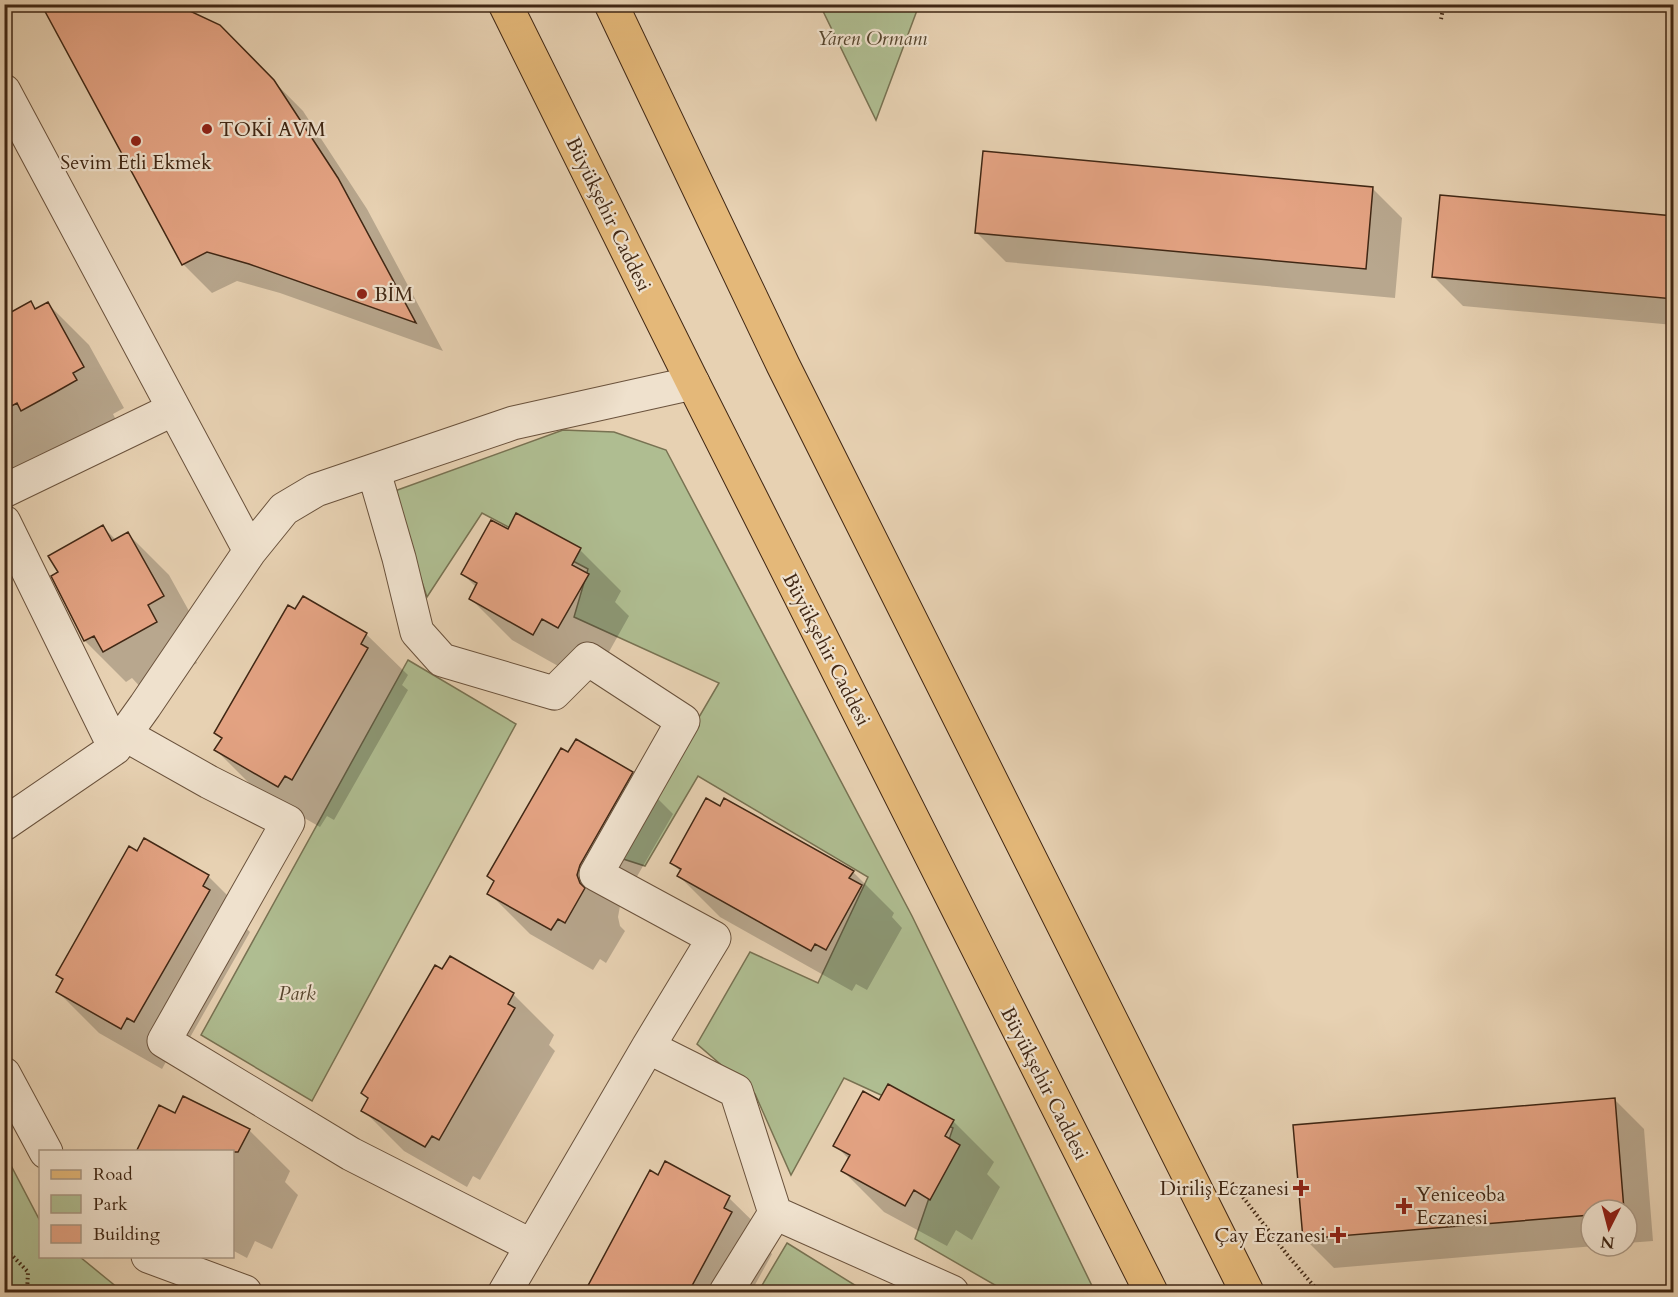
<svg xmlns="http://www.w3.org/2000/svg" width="1678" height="1297" font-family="Cardo,serif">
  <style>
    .green { fill: #afbd91; stroke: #787252; stroke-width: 1.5 }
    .shadow { fill: #0003 }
    .building { fill: #e4a383; stroke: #402714; stroke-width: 1.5 }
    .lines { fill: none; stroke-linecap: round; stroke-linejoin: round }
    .minor-casing { stroke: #6a523c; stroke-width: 35 }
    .major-casing { stroke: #402714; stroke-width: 35 }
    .path { stroke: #402714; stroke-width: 4; stroke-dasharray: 1.5 3; stroke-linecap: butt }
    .minor { stroke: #efe1cd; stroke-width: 33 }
    .major { stroke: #e4b879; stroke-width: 33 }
    .poi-dot { fill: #8f2418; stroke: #efe1cd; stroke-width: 2 }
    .labels { text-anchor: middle; stroke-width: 4.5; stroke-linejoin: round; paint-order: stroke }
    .park-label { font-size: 20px; font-style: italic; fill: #56452d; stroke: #efe1cd }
    .poi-label { font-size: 20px; fill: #402714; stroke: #efe1cd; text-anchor: start }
    .street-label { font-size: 20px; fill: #402714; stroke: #efe1cd }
  </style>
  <rect width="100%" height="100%" fill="#e7d1b2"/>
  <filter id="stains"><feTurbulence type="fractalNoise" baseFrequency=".00333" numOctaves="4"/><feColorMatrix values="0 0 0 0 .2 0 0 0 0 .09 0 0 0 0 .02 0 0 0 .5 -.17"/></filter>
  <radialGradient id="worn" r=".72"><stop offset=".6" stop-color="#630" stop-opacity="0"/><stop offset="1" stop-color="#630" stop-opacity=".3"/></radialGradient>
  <!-- green -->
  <path class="green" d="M820,5H919L876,120Z
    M563,430L614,432L666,450L912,916L1095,1292H1007L915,1239L953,1128L844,1078L791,1175L755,1094L697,1044L750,952L818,983L868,877L698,776L645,866L617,857L719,683L574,617L588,569L482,513L427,597L392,492Z
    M408,660L516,724L312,1101L201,1035Z
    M5,1154L40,1221V1256L80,1257L118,1288L110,1292H5Z
    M787,1243L866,1292H758Z"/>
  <!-- shadow -->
  <path class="shadow" d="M219,26L303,111L367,209L443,351L280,293L237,281L212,293L183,264Z
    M1372,188L1402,218L1395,298L1006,262L977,233Z
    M1674,218V325L1463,306L1433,276Z
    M31,303L37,310L48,304L89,345L124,408L113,414L117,422L4,483V318Z
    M517,515L580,550L621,591L615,602L629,616L600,668L574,675L512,640L471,599L477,588L463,574L508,531Z
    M103,527L116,540L128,534L169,575L204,638L188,647L197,663L145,692L132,678L126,682L85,641L60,572Z
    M303,599L366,634L408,675L402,685L408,690L334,820L327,816L320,827L257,791L216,750L222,739L216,733Z
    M632,773L673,814L620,906L618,917L620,926L625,931L606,963L600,959L593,970L530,934L489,893L495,883L489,876Z
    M4,784L21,814L4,832Z
    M672,863L853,872L894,913L892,917L902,928L867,990L856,984L852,991L720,917L679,876L681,872Z
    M208,876L249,917L244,926L250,932L176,1062L168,1058L162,1069L99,1033L58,992L64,981L57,974Z
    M450,958L513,994L554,1035L549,1045L555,1051L480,1180L473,1176L467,1187L404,1151L363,1110L369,1100L362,1093Z
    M1614,1099L1644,1129L1653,1241L1627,1243V1210H1591V1246H1595L1334,1268L1305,1239Z
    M880,1102L953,1121L994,1162L987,1174L1000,1187L972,1240L956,1230L947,1246L884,1212L843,1171L849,1159L835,1145Z
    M176,1115L249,1130L290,1171L285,1182L298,1195L272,1249L255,1241L247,1258L232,1250V1152Z
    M665,1163L729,1198L771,1239L766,1248L772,1254L751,1292H586Z"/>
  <!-- building -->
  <path class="building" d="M41,4H175L220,25L274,80L338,178L416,323L249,264L207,252L182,265Z
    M983,151L1373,187L1366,269L975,233Z
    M1440,195L1674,216V299L1432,277Z
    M31,301L35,309L48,302L84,367L73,373L77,380L54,393L21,411L17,403L4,410V316Z
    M516,513L581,548L572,565L589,574L558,628L542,619L533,635L469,599L477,583L461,574L491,520L508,529Z
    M103,525L112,541L128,532L164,596L148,605L157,622L103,652L94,636L84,641L51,576L58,572L48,556Z
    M303,596L367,633L361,644L368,648L292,780L285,776L278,787L214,750L222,738L214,733L288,605L295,609Z
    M576,739L633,772L580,865L577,875L580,883L585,888L565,923L558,919L551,930L487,894L494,881L487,876L561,748L568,752Z
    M706,798L720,806L724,798L854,871L849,878L862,885L826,950L815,944L811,951L677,876L681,869L670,863Z
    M144,838L209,875L203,886L210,890L134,1022L127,1018L121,1029L56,992L63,979L56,975L129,846L137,851Z
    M450,956L514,993L508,1004L515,1008L439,1140L432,1136L425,1147L361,1111L368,1098L361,1093L435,965L442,969Z
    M888,1084L954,1120L945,1136L960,1145L930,1200L914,1190L905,1206L841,1171L850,1155L833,1146L863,1091L879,1100Z
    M183,1096L250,1129L238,1152H136L159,1105L175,1113Z
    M1615,1098L1624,1210H1591V1215L1303,1239L1293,1125Z
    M665,1161L730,1196L724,1208L732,1212L688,1293H584L650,1170L658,1175Z"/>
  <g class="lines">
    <defs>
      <path id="minor" d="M4,91L250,551
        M374,472L399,558L417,632L442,660L554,693L588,659L683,721L596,874L714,938L648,1047L505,1292
        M4,491L174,409
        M4,522L115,748
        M124,734L209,782L288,822L164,1041L351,1154L532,1246
        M4,824L115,748L145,706L250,551L284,509L316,490L513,423L693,383
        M648,1047L736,1091L775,1213L952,1292
        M4,1074L46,1152
        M148,1256L245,1292
        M726,1292L775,1213"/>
      <path id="major" d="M505,4L693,383L1151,1292
        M611,4L783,365L1247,1292"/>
    </defs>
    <!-- minor casing -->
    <use href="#minor" class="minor-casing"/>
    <!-- major casing -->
    <use href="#major" class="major-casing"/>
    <!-- path -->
    <path class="path" d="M1441,19L1444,4
      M1232,1183L1289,1257L1319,1292
      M4,1247L28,1272L27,1292"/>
    <!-- minor -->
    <use href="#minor" class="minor"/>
    <!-- major -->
    <use href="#major" class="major"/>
  </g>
  <!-- markers -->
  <g class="poi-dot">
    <circle cx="207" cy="129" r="6"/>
    <circle cx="136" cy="141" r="6"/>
    <circle cx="362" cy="294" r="6"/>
    <path d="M1298 1179h6v6h6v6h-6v6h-6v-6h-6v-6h6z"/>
    <path d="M1401 1197h6v6h6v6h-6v6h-6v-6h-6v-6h6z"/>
    <path d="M1335 1226h6v6h6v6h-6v6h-6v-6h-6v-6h6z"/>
  </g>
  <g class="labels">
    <!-- park labels -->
    <g class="park-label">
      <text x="872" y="45">Yaren Ormanı</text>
      <text x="297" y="1000">Park</text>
    </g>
    <!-- poi labels -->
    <g class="poi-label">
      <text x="219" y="136">TOKİ AVM</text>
      <text x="136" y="169" text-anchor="middle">Sevim Etli Ekmek</text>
      <text x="374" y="301">BİM</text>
      <text x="1289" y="1195" text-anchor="end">Diriliş Eczanesi</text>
      <text x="1416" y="1201">Yeniceoba<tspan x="1416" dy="23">Eczanesi</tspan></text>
      <text x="1326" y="1242" text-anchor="end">Çay Eczanesi</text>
    </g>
    <!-- street labels -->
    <g class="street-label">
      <text transform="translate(609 214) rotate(64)" y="7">Büyükşehir Caddesi</text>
      <text transform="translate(827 649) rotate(63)" y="7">Büyükşehir Caddesi</text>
      <text transform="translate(1045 1083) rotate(63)" y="7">Büyükşehir Caddesi</text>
    </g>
  </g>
  <!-- margin -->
  <rect width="1678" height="1297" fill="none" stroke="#e7d1b2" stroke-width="24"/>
  <rect x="6" y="6" width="1666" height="1285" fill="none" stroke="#402714" stroke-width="3"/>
  <rect x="12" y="12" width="1654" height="1273" fill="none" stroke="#402714" stroke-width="1.5"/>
  <!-- legend -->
  <rect x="39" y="1150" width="195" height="108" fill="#efe1cd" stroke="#a99783" stroke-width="1.5"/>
  <rect x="51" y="1170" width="30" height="9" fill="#e4b879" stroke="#a99783" stroke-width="1.5"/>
  <text x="93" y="1180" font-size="18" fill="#402714">Road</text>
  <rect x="51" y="1195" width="30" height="18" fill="#afbd91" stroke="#a99783" stroke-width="1.5"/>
  <text x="93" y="1210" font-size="18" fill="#402714">Park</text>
  <rect x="51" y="1225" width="30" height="18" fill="#e4a383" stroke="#a99783" stroke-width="1.5"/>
  <text x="93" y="1240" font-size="18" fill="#402714">Building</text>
  <!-- north arrow -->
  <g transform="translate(1609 1228) rotate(186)"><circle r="28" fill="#efe1cd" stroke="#a99783" stroke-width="1.5"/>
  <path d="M0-4.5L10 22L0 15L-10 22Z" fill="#8f2418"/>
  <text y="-9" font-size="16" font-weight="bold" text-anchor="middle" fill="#402714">N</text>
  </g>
  <rect width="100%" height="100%" filter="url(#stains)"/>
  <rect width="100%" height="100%" fill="url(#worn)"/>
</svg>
